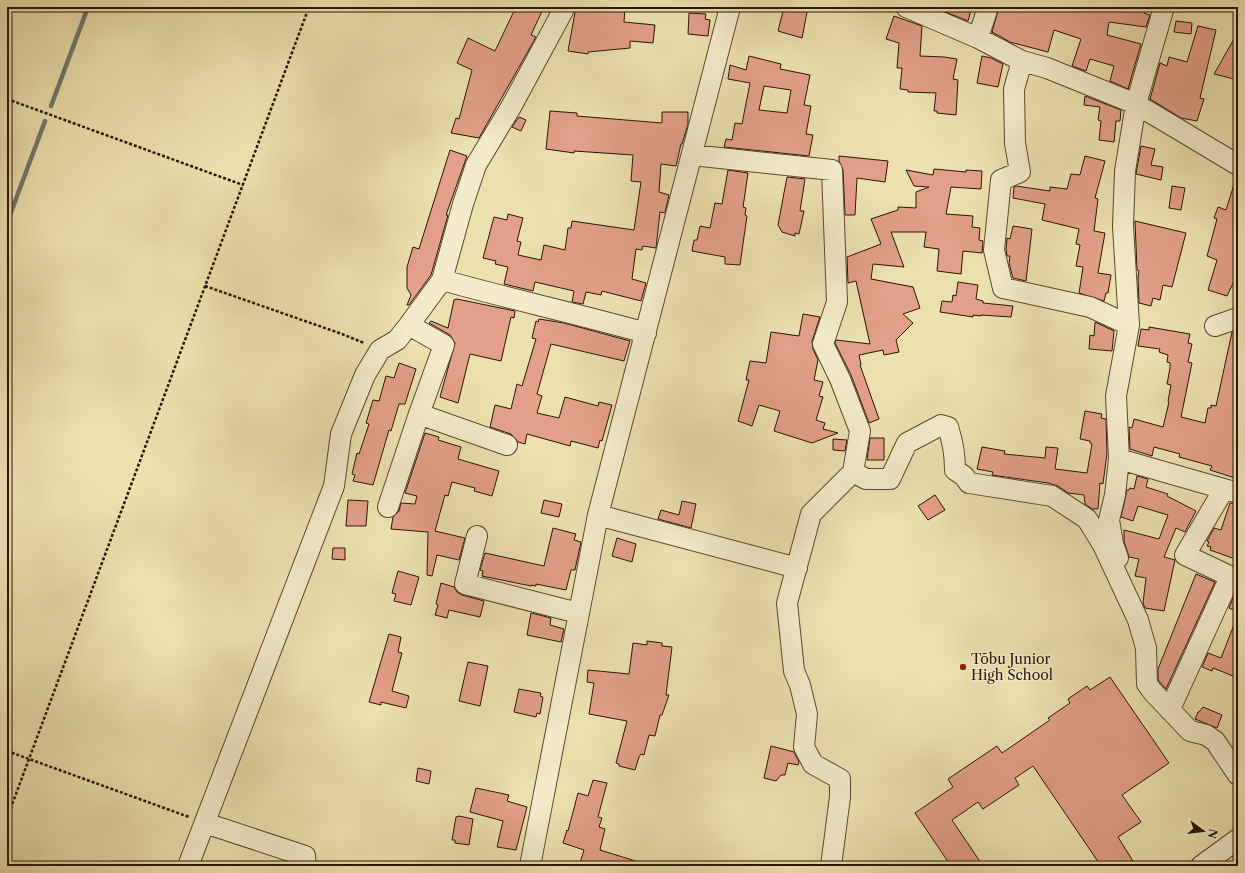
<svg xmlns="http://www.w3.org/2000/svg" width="1245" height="873" font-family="'Libre Caslon Text',serif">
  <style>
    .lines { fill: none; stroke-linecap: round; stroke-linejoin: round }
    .stream { stroke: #6d796d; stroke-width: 4.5 }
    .building { fill: #e29f89; stroke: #291503; fill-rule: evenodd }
    .minor-casing { stroke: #5a482e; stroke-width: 22 }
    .path { stroke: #291503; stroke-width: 2.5; stroke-dasharray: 3 2; stroke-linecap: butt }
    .minor { stroke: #f3ebcb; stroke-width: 20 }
    .poi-dot { fill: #8f2418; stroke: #f3ebcb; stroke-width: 1.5 }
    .labels { text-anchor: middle; stroke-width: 3; stroke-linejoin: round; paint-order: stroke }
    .poi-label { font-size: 14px; fill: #291503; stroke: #f3ebcb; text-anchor: start }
  </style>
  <rect width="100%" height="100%" fill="#ede0af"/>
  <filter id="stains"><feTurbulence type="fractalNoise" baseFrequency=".005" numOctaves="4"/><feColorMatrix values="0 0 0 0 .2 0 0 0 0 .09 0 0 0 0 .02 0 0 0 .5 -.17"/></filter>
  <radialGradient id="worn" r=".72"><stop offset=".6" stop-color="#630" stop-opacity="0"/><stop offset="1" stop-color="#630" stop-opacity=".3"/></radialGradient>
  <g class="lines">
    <!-- stream -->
    <path class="stream" d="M51,106L88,7
      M7,223L45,121"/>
  </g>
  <!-- building -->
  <path class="building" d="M531,7H544L531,35L536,37L479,138L451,133L456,118L459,119L472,70L457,63L468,38L495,51L514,11L516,12L518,8L528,12Z
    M576,7H625L624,22L655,25L653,43L630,41V48L588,52V54L568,51Z
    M784,7H808L802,38L778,31Z
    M944,7H972L968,21L943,11Z
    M999,7H1146L1144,13L1150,15L1146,27L1109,22L1107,35L1141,44L1128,89L1110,81L1114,66L1090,59L1086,71L1072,66L1081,39L1054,30L1048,52L1010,42L992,32Z
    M689,13L706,14L705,19L710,20L708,36L688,34Z
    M894,16L922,26L920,56L944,57L957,59L953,79L958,80L956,115L937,113V111H934L936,93L908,92V90L900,89L902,68H897L899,43L886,39Z
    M1176,21L1192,23L1191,34L1174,32Z
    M1198,26L1216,30L1200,98L1204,99L1197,121L1181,118L1150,99L1160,63L1167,66L1169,57L1187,62Z
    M1238,32V80L1214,74Z
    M749,56L781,64L780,69L810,75L804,105L811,106L806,134L813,135L809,156L724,147L726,139L732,140L735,123L742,124L750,83L728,79L730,65L746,70ZM764,86L791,90L787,113L759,110Z
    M982,56L991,58L1003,64L998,87L977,83Z
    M1085,96L1121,110L1120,121H1116L1114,142L1099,140L1101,121L1098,120L1100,107L1084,105Z
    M550,111L577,113V116L662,123V112H688V124L682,144H681L676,166L661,164L659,192L669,195L665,213L660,212L656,248L643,246L642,250L636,249L632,279L646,283L641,301L602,291L601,295L586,292L583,304L572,302L574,291L535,282L533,291L504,284L508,267L495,264L496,261L483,258L494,217L507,220L508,214L523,218L517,241L521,242L518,255L541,260L544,245L565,250L568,228H571L572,221L634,230L641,182L631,181L633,155L574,151V153L546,149Z
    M519,117L526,120L521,131L512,127Z
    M1141,146L1155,149L1151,165L1163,167L1161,180L1136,174Z
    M450,150L467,156L446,215H448L431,275L409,305H407L411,295L407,288V267L413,247L419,249Z
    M839,156L888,161L885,182L857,178L855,215H845L843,170L839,161Z
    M1085,156L1105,161L1095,198L1098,199L1094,231L1105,233L1098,273L1111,275L1108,293H1106L1104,301L1079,293L1083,267L1076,266L1080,245L1076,244L1079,229L1042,220L1045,204L1013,198L1014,187L1016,186L1050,191V187L1067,189L1071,174L1080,175Z
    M934,169L966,172V170L982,171L981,189L951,187L946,214L973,216L972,227L980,228L979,240L983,241L982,253L963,251L961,274L937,271L939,249L924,247L926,232H891L904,267L873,264L871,279L913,287L920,308L903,314L913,323L896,340L899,352L884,355L883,350L859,355L861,365H860L879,419L869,423L851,375L835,343L836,340L870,344L856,281L848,283L847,257L881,244L871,219L898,210V207L916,208V192L929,187L914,186L906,170L933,175Z
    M728,170L748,173L743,207L746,208L745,215L747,216L740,265L725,264V257L692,251L694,240H697L700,226L710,228L715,203L722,204Z
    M787,177L805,179L800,211H804L799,234L795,233V236L782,232L778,225Z
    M1235,181H1238V278L1236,277L1227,296L1208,290L1217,260L1207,256L1217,219L1214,218L1218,207L1226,210Z
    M1172,186L1185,188L1181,210L1169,208Z
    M1135,221L1186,233L1172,287L1163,285L1160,300L1153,298L1151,306L1139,303L1138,277L1139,271L1137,270Z
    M1013,226L1032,229L1026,281L1013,278L1009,263L1010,256H1007L1006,249L1007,238L1010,239Z
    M958,282L978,285L976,299L983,301V303L1013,306L1011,317L981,315V316L973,315V317L940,312L942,301L952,302L953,295L956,296Z
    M457,299L515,311L514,318L511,317L501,361L470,354L458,403L440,397L455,343L450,335L429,323L431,321L448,328L454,300Z
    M803,314L820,317L812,341L813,349L818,360L814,380L823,382L819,396L823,397L816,420L825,423L823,429L838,433L812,443L774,431L780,411L759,405L752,426L738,421L749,380H746L750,361L766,363L771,332L799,336Z
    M539,319L564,323L630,341L624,361L551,344L537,394L542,396L537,413L559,418L565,397L598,406L599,402L612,405L602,441L600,440L598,448L571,441L570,446L527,434L525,444L518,442L511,434L490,427L495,405L511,409L517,384L522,386L536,339L532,338L536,321L538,322Z
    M1095,322L1114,331L1112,351L1089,349L1090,335L1094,336Z
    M1149,327L1190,334L1188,343L1192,344L1188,362L1192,363L1181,417L1205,423L1208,408H1211V405L1216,406L1232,332L1238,330V471L1235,478L1210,470L1212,466L1179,457L1180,454L1154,447L1152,456L1130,449L1129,427L1132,428L1134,419L1163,427L1169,402L1168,401L1171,385L1167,384L1170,368V363L1167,362L1168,355L1159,352L1160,349L1138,346L1141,329L1149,330Z
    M399,363L416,369L405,404H399L391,431L389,430L373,485L353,481L355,475L352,474L357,453L359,454L369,424L366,423L373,400L379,401L386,376L394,378Z
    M1085,411L1102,414L1101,418L1106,419L1107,453L1103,484L1100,483L1098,509H1092L1085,504L1084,495L1068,493L1058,486L1048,483L992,475L993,472L977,469L982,447L1005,451L1004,454L1045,458L1046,447L1058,448L1055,469L1087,473L1092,444L1090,443V441L1080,439Z
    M425,433L439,437L438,440L461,447L458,459L499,471L492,496L474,491L475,488L452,482L448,496L445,495L435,531L465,538L459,560L437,555L432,576L427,575L428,532L391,529L393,517L399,511L401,503L415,504L417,496L405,493Z
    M870,438H884V460H867Z
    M833,439L847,440L845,451L833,450Z
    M1137,476L1148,479L1146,487L1168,494L1167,496L1196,511L1185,532L1176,528L1164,557L1175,560L1164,611L1145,608L1143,603L1146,578L1135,576L1139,559L1129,557L1124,541V530L1159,539L1168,515L1138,506L1133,521L1121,517L1127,490H1129L1130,488L1134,489Z
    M935,495L945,510L928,520L918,506Z
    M348,500L368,501L366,526H346Z
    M544,500L562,504L559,517L541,513Z
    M682,501L696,504L691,528L658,519L661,510L679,515Z
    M1230,503L1238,504V560L1210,550L1211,547L1207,546L1209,542L1207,541L1214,528L1221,530Z
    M553,528L576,534L574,540L581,542L575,570H571L566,590L536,584V586L531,585V586L482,576L483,571L480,570L485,553L544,566Z
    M617,538L636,544L632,562L612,556Z
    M333,548H345V560L332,559Z
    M398,571L419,577L411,605L394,601L396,594L392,593Z
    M1196,574L1215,582L1166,689L1158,680V669Z
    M441,583L454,587L457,592L462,595L484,601L480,617L449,610L447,618L435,615L438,605L436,604Z
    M1233,598L1238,600V612L1229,608Z
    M531,613L551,618L550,625L564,629L561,642L527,635Z
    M1237,617L1238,678L1213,668L1212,671L1202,667L1208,653L1221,658Z
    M389,634L401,637L398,652L402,653L392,691L409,696L406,708L381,702V705L369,702Z
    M647,641L662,643V646L672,647L666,695H669L662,715H660L655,736L649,735L644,755L641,754L639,757L635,770L619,766V764L616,763L627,721L589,714L594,683L587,682L588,670L629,674L633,643L647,645Z
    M468,662L488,666L480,706L459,701Z
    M1110,677L1169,763L1122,795L1141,822L1118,837L1136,866H1101L1033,766L1015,778L1019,785L983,809L978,802L952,820L983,866H951L915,813L953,787L948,779L997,746L1002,753L1050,720L1048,718L1070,703L1068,699L1087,686L1090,690Z
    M519,689L541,693L540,696L543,697L540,714L537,713L536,717L514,712Z
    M1203,707L1222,715L1217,728L1195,719L1198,712H1199Z
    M771,746L794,752L799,762L798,765L788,763L785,775H781L776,781L764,778Z
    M418,768L431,771L429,784L416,781Z
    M593,780L607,783L598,817L602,818L599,827L605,829L600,850L642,863L641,866H579L584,850L563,843L567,830L568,831L578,793L588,796Z
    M476,788L509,795L507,801L527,807L516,850L497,847L503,821L470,812Z
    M459,816L473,819L469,845L455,843V840H452L456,817Z"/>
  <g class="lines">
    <defs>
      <path id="minor" d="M906,7L978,38L1022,61L1047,68L1136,104L1238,165
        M978,38L988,7
        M1022,61L1014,89L1015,143L1020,172L1001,180L994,250L1003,288L1090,307L1129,325
        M692,155L832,170L837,302L823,344L840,379L860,431L853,472L811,514L787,603L794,671L800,685L807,714L804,747L813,764L840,779V797L831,866
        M442,280C510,299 578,314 646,333
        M1215,326L1238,318
        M507,445L419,414L444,345L409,325L442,280L463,204L476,165L511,107L565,7
        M1119,459L1238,493
        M853,472L866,479H890L907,443L941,425L948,427C953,442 955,454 955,470L964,476L969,483L1052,496L1087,519L1103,545L1138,620L1146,648L1147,684L1153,692L1190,731L1206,735L1215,741L1238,775
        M1224,489L1185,555L1238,580
        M388,507L419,414
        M598,515L797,568
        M477,536L465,584L578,613
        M1118,558L1113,544L1109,520L1115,495L1119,459L1116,396L1129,325L1123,226L1125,171L1136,104L1164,7
        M1170,709L1230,577
        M205,823L305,856L306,866
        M188,866L334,486L341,434L365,375L380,350L397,340L409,325
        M530,866L598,515L730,7
        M1201,866L1238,839"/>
    </defs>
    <!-- minor casing -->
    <use href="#minor" class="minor-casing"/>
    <!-- path -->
    <path class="path" d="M7,99L243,185
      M205,286L342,334L364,343
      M7,751L189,817
      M7,818L309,7"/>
    <!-- minor -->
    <use href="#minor" class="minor"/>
  </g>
  <!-- markers -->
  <circle class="poi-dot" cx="963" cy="667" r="4"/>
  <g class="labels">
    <!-- poi labels -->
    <g class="poi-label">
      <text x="971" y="664">Tōbu Junior<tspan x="971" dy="16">High School</tspan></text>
    </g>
  </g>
  <!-- margin -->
  <rect width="1245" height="873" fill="none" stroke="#ede0af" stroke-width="24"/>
  <rect x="8" y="8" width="1229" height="857" fill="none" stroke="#291503" stroke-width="2"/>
  <rect x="12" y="12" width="1221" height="849" fill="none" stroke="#291503"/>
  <!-- north arrow -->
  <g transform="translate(1203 831) rotate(105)" stroke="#f3ebcb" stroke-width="3" paint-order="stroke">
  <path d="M0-3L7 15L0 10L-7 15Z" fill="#291503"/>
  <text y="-6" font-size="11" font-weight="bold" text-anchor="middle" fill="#291503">N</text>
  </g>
  <rect width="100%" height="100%" filter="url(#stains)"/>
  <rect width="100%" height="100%" fill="url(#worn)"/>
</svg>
